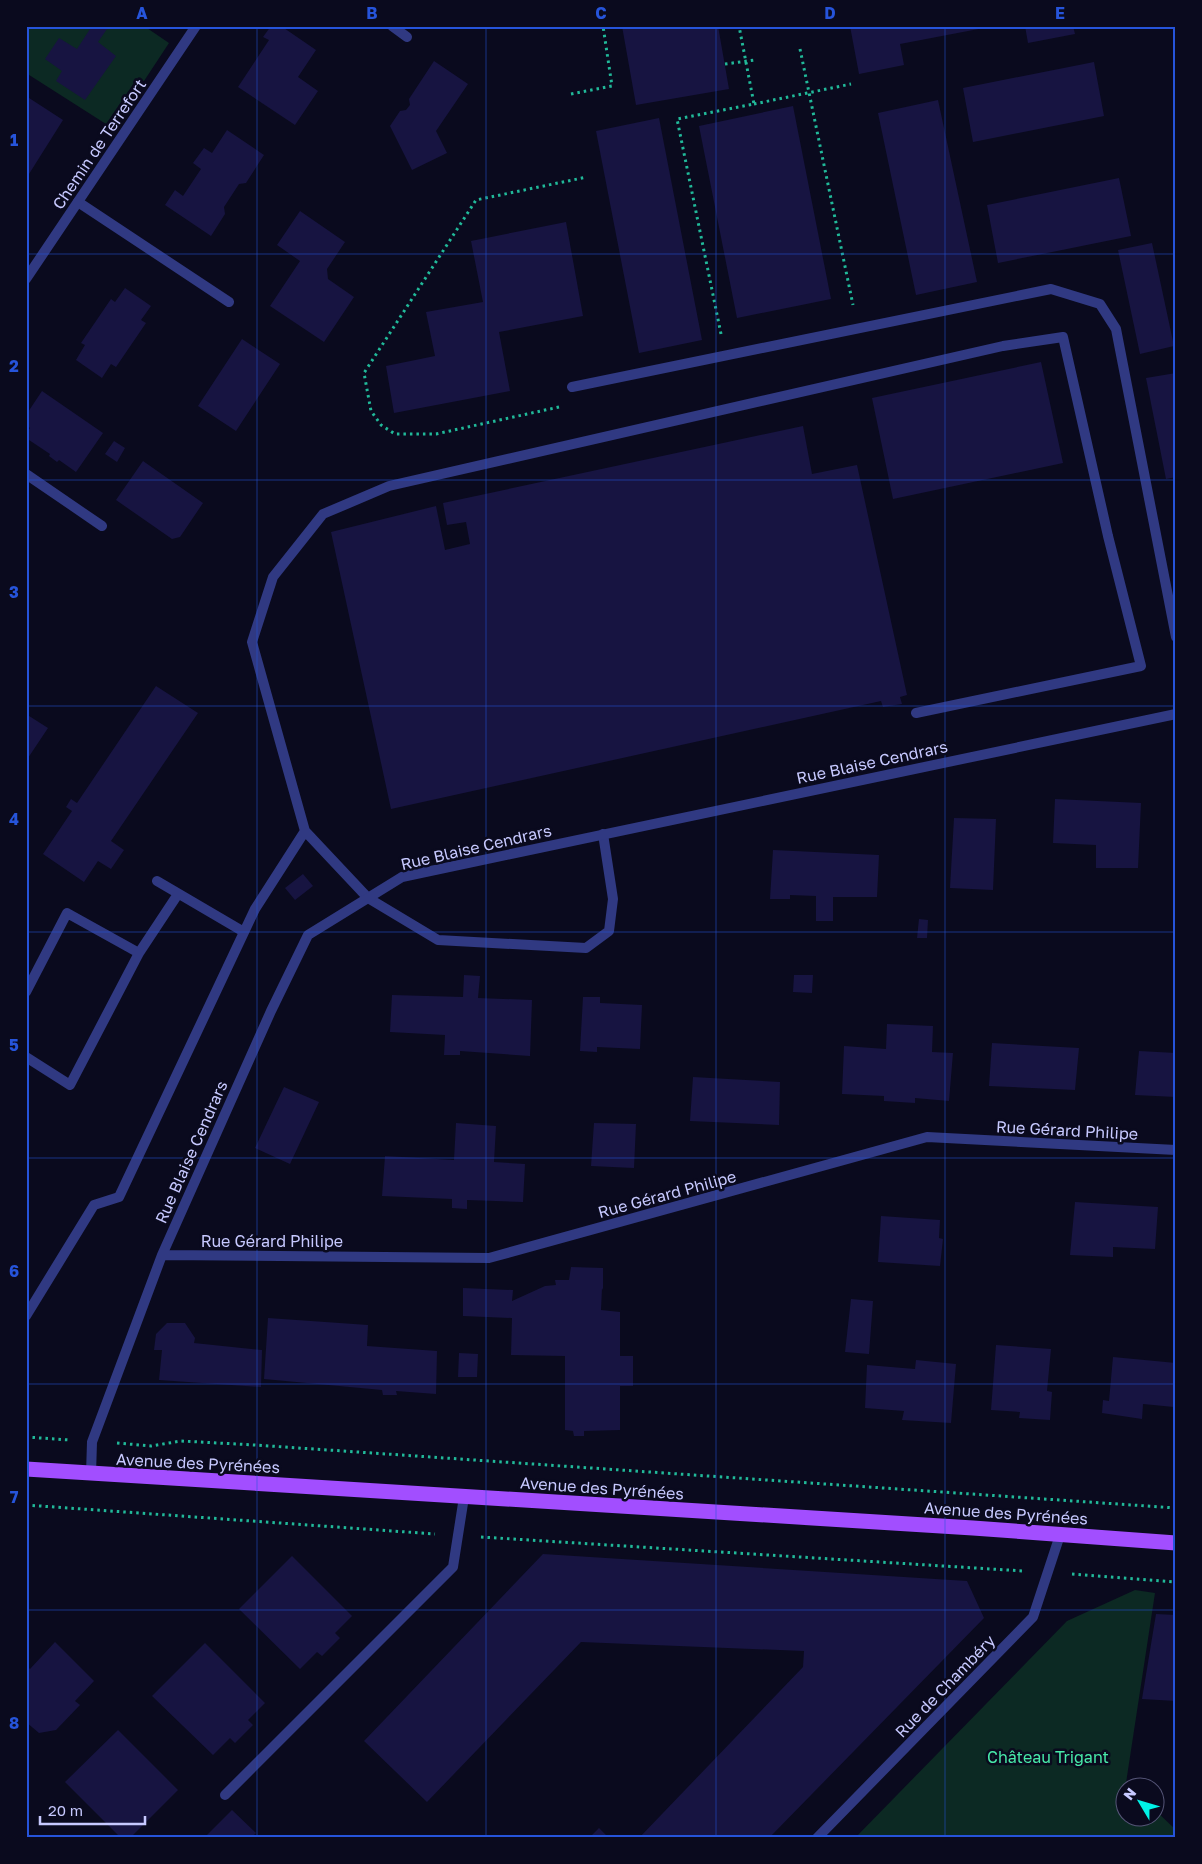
<svg xmlns="http://www.w3.org/2000/svg" width="1202" height="1864" font-family="'Golos Text',sans-serif">
  <style>
    .green { fill: #0c2923 }
    .building { fill: #171441 }
    .lines { fill: none; stroke-linecap: round; stroke-linejoin: round }
    .path { stroke: #21b999; stroke-width: 3; stroke-dasharray: 2.5 4; stroke-linecap: butt }
    .lane { stroke: #303982; stroke-width: 10 }
    .street { stroke: #303982; stroke-width: 10 }
    .primary { stroke: #a24eff; stroke-width: 15 }
    .grid { fill: none; stroke: #2654da; stroke-width: 1; stroke-opacity: 0.55 }
    .labels { text-anchor: middle; stroke-width: 5; stroke-linejoin: round; paint-order: stroke }
    .street-label { font-size: 16px; fill: #c7c9ff; stroke: #0a0a1e }
    .park-label { font-size: 16px; fill: #48eaa9; stroke: #0a0a1e }
    .neatline { fill: none; stroke: #2654da; stroke-width: 2 }
    .grid-label { font-size: 16px; text-anchor: middle; font-weight: bold; fill: #2654da }
  </style>
  <rect width="100%" height="100%" fill="#0a0a1e"/>
  <!-- green -->
  <path class="green" d="M26,26H144L169,43L144,81L136,80L106,124L26,73Z
    M1135,1590L1155,1593L1126,1783L1129,1786H1124V1816H1154L1155,1810L1176,1830V1838H855L1067,1621Z"/>
  <!-- building -->
  <path class="building" d="M92,26H103L107,29L98,42L116,56L85,100L56,81L62,71L45,59L59,38L77,49Z
    M271,26H281L316,50L298,77L318,91L295,125L238,87L269,40L263,37Z
    M622,26H718L729,89L636,105Z
    M850,26H989V27L900,44L904,65L859,74Z
    M1025,26H1073L1075,34L1028,43Z
    M434,61L468,84L436,131L447,153L412,170L390,126L400,111L406,110L410,105L409,99Z
    M1094,62L1104,116L973,142L963,88Z
    M26,96L63,120L29,174L26,172Z
    M938,100L977,282L916,295L878,113Z
    M793,106L831,299L737,318L699,126Z
    M659,118L702,340L639,353L596,131Z
    M227,130L264,155L246,183L239,184L224,207L225,214L211,236L165,205L175,190L183,196L201,169L193,163L204,148L212,153Z
    M1119,178L1131,236L998,263L987,205Z
    M300,211L345,242L327,269L328,279L354,297L324,342L270,306L300,261L277,245Z
    M566,222L583,316L499,332L510,391L394,413L386,366L435,356L426,312L483,302L471,241Z
    M1152,243L1174,346L1140,354L1118,250Z
    M125,288L151,306L141,320L146,323L116,367L111,364L102,378L76,360L85,345L81,343L111,299L115,302Z
    M242,339L280,364L236,431L198,406Z
    M1041,362L1063,463L893,499L872,398Z
    M1176,373V477L1166,479L1146,378Z
    M42,391L103,433L76,472L59,460L57,462L49,456L50,454L26,438V433L30,428L26,425V415Z
    M803,426L812,474L857,465L907,695L900,697L902,704L883,707L881,701L391,809L331,532L436,506L445,550L470,544L466,522L447,525L443,503Z
    M114,441L125,448L117,462L105,454Z
    M143,461L203,503L180,537L172,539L116,500Z
    M156,686L198,713L111,841L124,850L111,869L98,861L84,882L43,854L72,811L66,807L71,799L77,803Z
    M26,714L48,728L26,761Z
    M1055,799L1141,803L1138,868H1096V845L1053,843Z
    M954,818L996,819L993,890L950,888Z
    M773,850L879,855L877,897H833V921H816V896L790,895V899H770Z
    M303,874L313,886L295,900L285,888Z
    M919,919L928,920L927,938H917Z
    M464,975L480,976L478,998L532,1000L530,1056L460,1051V1055H444L445,1035L390,1032L392,995L463,997Z
    M794,975H813L812,993L793,992Z
    M583,997H600V1003L642,1005L640,1049L597,1047V1052L580,1051Z
    M887,1024L933,1026L932,1052L953,1053L949,1101L915,1098V1103L884,1101V1096L842,1094L844,1046L886,1049Z
    M992,1043L1079,1048L1075,1090L989,1086Z
    M1139,1051L1176,1053V1097L1135,1095Z
    M693,1077L780,1082L779,1125L690,1121Z
    M284,1087L319,1102L290,1164L255,1148Z
    M456,1123L496,1126L494,1162L525,1164L523,1202L467,1200V1209L452,1208V1199L382,1196L385,1156L454,1160Z
    M594,1123L636,1124L634,1168L591,1166Z
    M1075,1202L1158,1207L1155,1249L1113,1247V1257L1070,1255Z
    M881,1216L940,1220L939,1238L943,1239L940,1266L878,1262Z
    M571,1267L603,1268V1290L602,1288L601,1310L620,1312V1356H633V1386H620V1430L584,1431V1436H574L573,1431L565,1430V1356L511,1355L512,1318L463,1316V1288L513,1290L512,1301L545,1286L556,1285L555,1280H569Z
    M851,1299L873,1301L869,1354L845,1352Z
    M268,1318L368,1325L367,1346L437,1351L436,1394L396,1391L397,1395H383L382,1390L264,1379Z
    M167,1323H185L195,1338L194,1343L262,1350L261,1387L159,1380L162,1350H154L156,1334Z
    M996,1345L1051,1349L1047,1391L1052,1392L1050,1420L1019,1418L1020,1412L991,1410Z
    M459,1353L478,1354L477,1377H458Z
    M1113,1357L1176,1363L1174,1407L1143,1404L1142,1419L1102,1413L1103,1400L1109,1401Z
    M916,1360L956,1364L951,1423L902,1420L904,1411L865,1408L867,1365L915,1369Z
    M543,1554L967,1581L984,1618L769,1838H639L803,1667L804,1651L581,1642L427,1802L364,1741Z
    M292,1556L352,1616L335,1633L340,1638L322,1656L317,1652L300,1669L239,1609Z
    M1156,1614L1176,1615V1701L1142,1699Z
    M55,1642L94,1681L75,1701L80,1705L56,1730L39,1733L26,1722V1667L27,1666L30,1669Z
    M205,1643L265,1703L248,1720L253,1725L235,1743L230,1738L213,1755L152,1696Z
    M118,1730L178,1790L130,1838H121L65,1782Z
    M232,1810L256,1833L251,1838H204Z
    M599,1828L609,1838H589Z"/>
  <g class="lines">
    <!-- path -->
    <path class="path" d="M800,49L853,305
      M725,64L755,60
      M571,94L612,86L603,26
      M754,104L851,84
      M721,334L677,119L754,104L739,26
      M559,407L436,434H395L381,425L371,411L364,373L476,200L587,177
      M26,1437L70,1440
      M117,1443L151,1446L181,1441L255,1445L1176,1508
      M26,1505L435,1534
      M481,1537L1023,1571
      M1072,1574L1176,1582"/>
    <!-- lane -->
    <path class="lane" d="M392,26L407,37
      M78,202L229,302
      M572,387L1051,289L1100,304L1116,329L1176,637
      M26,474L102,526
      M603,834L613,899L609,931L586,948L438,940L368,898L305,831L252,642L273,577L323,514L389,486L1003,346L1063,337L1108,536L1141,666L916,713
      M157,881L244,932
      M139,953L178,894
      M26,992L67,913L139,953L70,1085L26,1057
      M26,1316L94,1205L119,1197L255,909L305,831
      M225,1795L453,1567L464,1497"/>
    <!-- street -->
    <path class="street" d="M26,279L196,26
      M162,1255L489,1258L927,1137L1176,1150
      M91,1474L92,1442L162,1255L271,1011L308,935L402,877L1176,714
      M817,1838L1033,1617L1060,1535"/>
    <!-- primary -->
    <path class="primary" d="M26,1469L973,1528L1176,1543"/>
  </g>
  <!-- grid -->
  <path class="grid" d="M257,26V1838M486,26V1838M716,26V1838M945,26V1838M26,254H1176M26,480H1176M26,706H1176M26,932H1176M26,1158H1176M26,1384H1176M26,1610H1176"/>
  <g class="labels">
    <!-- street labels -->
    <g class="street-label">
      <text transform="translate(99 144) rotate(-56)" y="6">Chemin de Terrefort</text>
      <text transform="translate(872 762) rotate(-12)" y="6">Rue Blaise Cendrars</text>
      <text transform="translate(476 847) rotate(-13)" y="6">Rue Blaise Cendrars</text>
      <text transform="translate(1067 1130) rotate(3)" y="6">Rue Gérard Philipe</text>
      <text transform="translate(191 1152) rotate(-66)" y="6">Rue Blaise Cendrars</text>
      <text transform="translate(667 1194) rotate(-15)" y="6">Rue Gérard Philipe</text>
      <text x="272" y="1247">Rue Gérard Philipe</text>
      <text transform="translate(198 1463) rotate(3)" y="6">Avenue des Pyrénées</text>
      <text transform="translate(602 1488) rotate(4)" y="6">Avenue des Pyrénées</text>
      <text transform="translate(1006 1513) rotate(4)" y="6">Avenue des Pyrénées</text>
      <text transform="translate(945 1686) rotate(-46)" y="6">Rue de Chambéry</text>
    </g>
    <!-- park labels -->
    <g class="park-label">
      <text x="1048" y="1763">Château Trigant</text>
    </g>
  </g>
  <!-- border -->
  <rect width="1202" height="1864" fill="none" stroke="#0a0a1e" stroke-width="55"/>
  <!-- north arrow -->
  <g transform="translate(1140 1802) rotate(308)"><circle r="24" fill="#0a0a1e" stroke="#565678"/>
  <path d="M0-4L9 19L0 12L-9 19Z" fill="#00f2e6"/>
  <text y="-8" font-size="14" font-weight="bold" text-anchor="middle" fill="#c7c9ff">N</text>
  </g>
  <!-- scale -->
  <path d="M40 1816v8h105v-8" fill="none" stroke="#c7c9ff" stroke-width="2.5"/>
  <text x="48" y="1816" font-size="15" fill="#c7c9ff" stroke="#0a0a1e" stroke-width="4" paint-order="stroke">20 m</text>
  <rect x="28" y="28" width="1146" height="1808" class="neatline"/>
  <g class="grid-label">
    <text x="142" y="19">A</text>
    <text x="372" y="19">B</text>
    <text x="601" y="19">C</text>
    <text x="830" y="19">D</text>
    <text x="1060" y="19">E</text>
    <text x="14" y="146">1</text>
    <text x="14" y="372">2</text>
    <text x="14" y="598">3</text>
    <text x="14" y="825">4</text>
    <text x="14" y="1051">5</text>
    <text x="14" y="1277">6</text>
    <text x="14" y="1503">7</text>
    <text x="14" y="1729">8</text>
  </g>
</svg>
